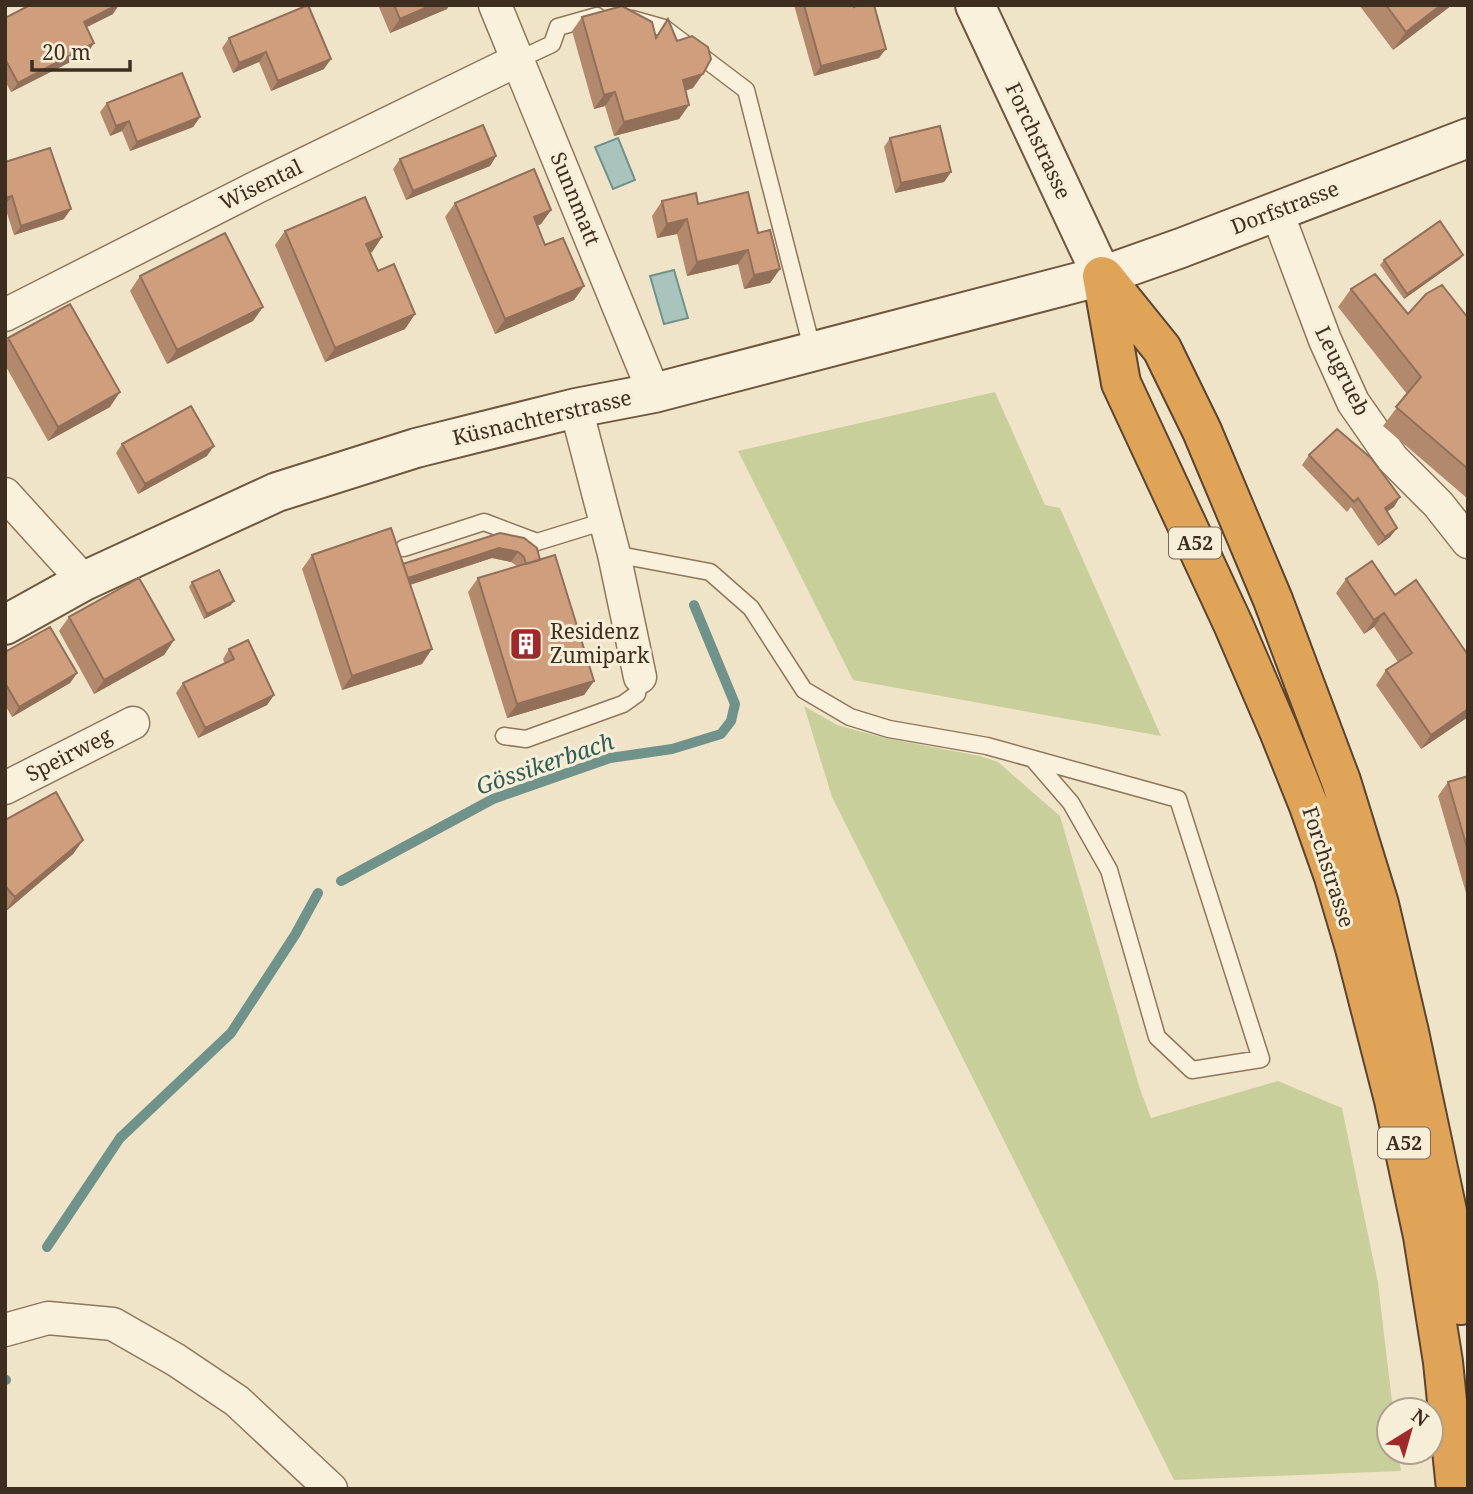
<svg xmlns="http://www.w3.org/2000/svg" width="1473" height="1494" font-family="'Noto Serif',serif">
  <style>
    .green { fill: #c9cf9b }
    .water { fill: #a9c4bc; stroke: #6f938a; stroke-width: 2 }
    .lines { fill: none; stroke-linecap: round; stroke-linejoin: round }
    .stream { stroke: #6f938a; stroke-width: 10 }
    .lane-casing { stroke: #8d765c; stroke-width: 19 }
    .street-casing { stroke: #8d765c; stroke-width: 35 }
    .secondary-casing { stroke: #6f573f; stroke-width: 42 }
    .highway-casing { stroke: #5b4430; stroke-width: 42 }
    .lane { stroke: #faf1dc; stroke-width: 16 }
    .street { stroke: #faf1dc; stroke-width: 32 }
    .secondary { stroke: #faf1dc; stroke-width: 38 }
    .highway { stroke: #e0a458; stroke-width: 38 }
    .wall { fill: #b2896c }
    .shaded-wall { fill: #916f58 }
    .building { fill: #cf9f7d; stroke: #916f58; stroke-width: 2 }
    .labels { text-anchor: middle; stroke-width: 6; stroke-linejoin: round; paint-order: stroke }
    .shield { fill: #f7eed8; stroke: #756857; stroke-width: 2 }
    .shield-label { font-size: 19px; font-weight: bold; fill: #3d2e20 }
    .street-label { font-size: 21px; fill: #3d2e20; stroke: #f7eed8 }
    .poi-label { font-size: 21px; fill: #3d2e20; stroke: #f7eed8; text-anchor: start }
    .water-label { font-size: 23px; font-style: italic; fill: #2f5d5a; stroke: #f7eed8 }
  </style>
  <rect width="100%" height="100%" fill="#f0e4c8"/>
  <!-- green -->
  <path class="green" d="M995,392L1045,505L1060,508L1161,736L853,680L738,451Z
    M804,706L837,725L885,738L980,756L998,762L1060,816L1140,1089L1151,1118L1278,1081L1342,1108L1378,1283L1393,1410H1389V1452H1398L1401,1471L1174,1480L832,797Z"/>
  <!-- water -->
  <path class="water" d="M618,138L635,180L613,189L595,147Z
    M674,270L688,318L664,324L650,276Z"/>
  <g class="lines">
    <!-- stream -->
    <path class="stream" d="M341,881L493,799L610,758L672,749L721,734L731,721L735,704L694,605
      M47,1247L120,1138L231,1033L295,935L318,893
      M5,1380H6"/>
    <defs>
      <path id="lane" d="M632,19L664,28L746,90L813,352
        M518,60L552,44L558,27L597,16
        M404,548L484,522L537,542L605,521
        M614,554L710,572L751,608L804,690L850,717L889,729L987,746L1178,799L1261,1059L1192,1070L1157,1037L1109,870L1071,803L1033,759
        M504,736L526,739L623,704L637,694L640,677"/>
      <path id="street" d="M495,5L654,393
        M1277,212L1325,340L1353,402L1392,458L1438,504L1468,542
        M5,315L257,187L518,60
        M576,408L614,554L640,677
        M5,494L84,581
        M5,788L133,723
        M5,1330L48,1318L113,1324L176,1360L237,1401L331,1489"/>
      <path id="secondary" d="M975,5L1102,276
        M5,625L84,581L277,492L416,448L576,408L654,393L1102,276L1181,248L1468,138"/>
      <path id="highway" d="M1102,276L1121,383L1233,624L1279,731L1309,806L1334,877L1355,948L1394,1100L1423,1236L1443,1362L1456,1489
        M1104,277L1162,349L1202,431L1273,600L1341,781L1379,904L1409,1032L1447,1211L1461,1305"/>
    </defs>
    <!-- lane casing -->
    <use href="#lane" class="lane-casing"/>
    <!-- street casing -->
    <use href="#street" class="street-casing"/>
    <!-- secondary casing -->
    <use href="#secondary" class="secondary-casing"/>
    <!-- highway casing -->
    <use href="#highway" class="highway-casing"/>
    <!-- lane -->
    <use href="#lane" class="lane"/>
    <!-- street -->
    <use href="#street" class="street"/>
    <!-- secondary -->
    <use href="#secondary" class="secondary"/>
    <!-- highway -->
    <use href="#highway" class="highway"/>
  </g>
  <!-- wall -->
  <path class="wall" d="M378,5H449L447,9L390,33Z
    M794,5H854L879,58L814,76Z
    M1359,5H1452L1393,50Z
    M113,14L87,27L88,53L11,92L5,81V18Z
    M582,17L656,37L668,19L693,88L685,91L689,105L679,119L614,136L605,106L594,109L572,31Z
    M229,38L324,69L271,91L259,62L233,73L222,48Z
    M107,103L200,117L193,127L130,151L122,131L110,136L100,112Z
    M890,138L951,172L944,182L895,193L884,147Z
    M496,156L490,166L406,200L393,169L400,159Z
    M5,162L64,219L14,235L5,207Z
    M662,201L698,204L758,233L780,269L770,283L744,289L738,264L687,276L677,234L657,238L652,216Z
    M455,203L551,210L541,224L537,226L545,245L584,286L574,300L495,334L445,217Z
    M285,231L382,237L372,252L370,253L378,271L415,314L405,329L325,362L275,245Z
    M1460,259L1404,299L1380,265L1384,260Z
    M140,276L263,307L253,321L167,364L130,291Z
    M1351,289L1408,314L1468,318V499L1383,426L1407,394L1338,307Z
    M8,338L110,407L48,441L5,365V343Z
    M122,444L207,456L138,494L116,453Z
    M1309,455L1394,507L1387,511L1397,528L1390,537L1378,546L1351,507L1347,512L1302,465Z
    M500,533L540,560L594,681L584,695L507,718L468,592L478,578L517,566L511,562L492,558L410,585L422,664L342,690L302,569L312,555L403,564Z
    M1372,561L1468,717L1421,749L1376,685L1386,670L1398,662L1374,627L1364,634L1336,593L1346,579Z
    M192,582L231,605L204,619L189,587Z
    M69,617L174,640L164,655L94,694L59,631Z
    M229,649L274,695L267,705L198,738L176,693L183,683L225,664L223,659Z
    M5,652L77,673L70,683L12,717L5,705Z
    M1468,776V892L1466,893L1438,796L1448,782Z
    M5,820L83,840L73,854L5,912Z"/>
  <!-- shaded-wall -->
  <path class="shaded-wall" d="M117,5H119L113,14L77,32L84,22Z
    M432,5H449L447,9L390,33L400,19Z
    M1441,5H1452L1393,50L1406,32Z
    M94,43L88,53L11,92L18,83Z
    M886,49L879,58L814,76L821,66Z
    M266,52L259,62L233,73L239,63Z
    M331,59L324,69L271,91L278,81Z
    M703,74L693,88L673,94L683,80Z
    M615,92L605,106L594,109L604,95Z
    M689,105L679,119L614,136L624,122Z
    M200,117L193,127L130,151L137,142Z
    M129,121L122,131L110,136L116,126Z
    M496,156L490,166L406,200L413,191Z
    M951,172L944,182L895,193L901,183Z
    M12,196L5,205V198Z
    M71,209L64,219L14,235L21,226Z
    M551,210L541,224L524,231L534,217Z
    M687,219L677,234L657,238L667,224Z
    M382,237L372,252L356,258L366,244Z
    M748,250L738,264L687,276L697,262Z
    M1463,255L1460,259L1404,299L1407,294Z
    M780,269L770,283L744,289L754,275Z
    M584,286L574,300L495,334L505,319Z
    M263,307L253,321L167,364L177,350Z
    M415,314L405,329L325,362L335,348Z
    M120,392L110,407L48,441L58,427Z
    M214,446L207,456L138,494L145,484Z
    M1400,497L1394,507L1378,518L1385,508Z
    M1397,528L1390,537L1378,546L1385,537Z
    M499,548L518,552L511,562L492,558L397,589L404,580Z
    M234,601L231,605L204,619L207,614Z
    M1384,613L1374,627L1364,634L1374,620Z
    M174,640L164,655L94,694L104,680Z
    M432,649L422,664L342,690L352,676Z
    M77,673L70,683L12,717L19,707Z
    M594,681L584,695L507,718L517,704Z
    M274,695L267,705L198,738L205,728Z
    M1468,709V717L1421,749L1431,735Z
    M83,840L73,854L5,912L15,897Z"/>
  <!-- building -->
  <path class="building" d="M30,5H117L84,22L94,43L18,83L5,59V18Z
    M308,5L331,59L278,81L266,52L239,63L229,38Z
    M394,5H432L400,19Z
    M804,5H854V7L859,5H874L886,49L821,66Z
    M1386,5H1441L1406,32Z
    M622,6L652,22L656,38L668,19L677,41L692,36L708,47L711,59L703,74L683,80L689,105L624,122L615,92L604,95L582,17Z
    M182,73L200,117L137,142L129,121L116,126L107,103Z
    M483,125L496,156L413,191L400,159Z
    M940,126L951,172L901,183L890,138Z
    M50,148L71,209L21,226L12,196L5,198V162Z
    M534,169L551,210L534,217L545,245L563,238L584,286L505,319L455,203Z
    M748,192L758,233L770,230L780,269L754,275L748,250L697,262L687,219L667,224L662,201L696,193L698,204Z
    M365,197L382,237L366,244L378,271L394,264L415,314L335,348L285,231Z
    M1440,221L1463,255L1407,294L1384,260Z
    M225,233L263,307L177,350L140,276Z
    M1375,274L1408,314L1426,294L1442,285L1468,318V469L1396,407L1421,377L1351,289Z
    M70,304L120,392L58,427L8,338Z
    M191,406L214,446L145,484L122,444Z
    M1337,429L1371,458L1400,497L1385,508L1397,528L1385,537L1358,498L1354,502L1309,455Z
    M391,528L432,649L352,676L312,555Z
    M500,533L524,538L537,548L540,560L526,564L524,557L518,552L499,548L408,578L403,564Z
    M555,555L594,681L517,704L478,578Z
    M1372,561L1395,595L1416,580L1468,655V709L1431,735L1386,670L1412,653L1384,613L1374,620L1346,579Z
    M219,570L234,601L207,614L192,582Z
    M139,578L174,640L104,680L69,617Z
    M50,627L77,673L19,707L5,683V652Z
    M248,640L274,695L205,728L183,683L234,659L229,649Z
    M1468,776V851L1448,782Z
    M56,792L83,840L15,897L5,886V820Z"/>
  <!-- icons -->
  <defs>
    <symbol id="building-square" viewBox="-11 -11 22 22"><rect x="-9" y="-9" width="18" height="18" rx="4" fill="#9e2a2b" stroke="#f7eed8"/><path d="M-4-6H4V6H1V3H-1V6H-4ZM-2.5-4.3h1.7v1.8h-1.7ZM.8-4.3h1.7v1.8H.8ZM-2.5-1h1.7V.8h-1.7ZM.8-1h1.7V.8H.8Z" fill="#fff"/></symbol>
  </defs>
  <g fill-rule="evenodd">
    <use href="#building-square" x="507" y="625" width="38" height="38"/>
  </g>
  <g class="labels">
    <!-- shield labels -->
    <g class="shield">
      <rect x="1169" y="527.5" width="52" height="31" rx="5"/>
      <rect x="1378" y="1127.5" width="52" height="31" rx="5"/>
    </g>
    <g class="shield-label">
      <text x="1195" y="550">A52</text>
      <text x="1404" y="1150">A52</text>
    </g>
    <!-- street labels -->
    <g class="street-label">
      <text transform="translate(1038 141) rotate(65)" y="7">Forchstrasse</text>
      <text transform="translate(261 185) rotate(-26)" y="7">Wisental</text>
      <text transform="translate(575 199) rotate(68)" y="7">Sunnmatt</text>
      <text transform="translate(1285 208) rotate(-21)" y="7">Dorfstrasse</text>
      <text transform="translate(1342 371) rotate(64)" y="7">Leugrueb</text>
      <text transform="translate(542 418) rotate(-13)" y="7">Küsnachterstrasse</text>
      <text transform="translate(69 755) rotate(-27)" y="7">Speirweg</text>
      <text transform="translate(1328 867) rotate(72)" y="7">Forchstrasse</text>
    </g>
    <!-- poi labels -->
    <g class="poi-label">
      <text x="550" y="639">Residenz<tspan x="550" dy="24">Zumipark</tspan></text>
    </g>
    <!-- water labels -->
    <g class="water-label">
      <text transform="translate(545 764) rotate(-19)" y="8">Gössikerbach</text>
    </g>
  </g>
  <!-- border -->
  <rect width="1473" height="1494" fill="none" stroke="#3d2e20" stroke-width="14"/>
  <!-- north arrow -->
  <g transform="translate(1410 1431) rotate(37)"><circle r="33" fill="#f7eed8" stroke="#ada18e" stroke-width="2"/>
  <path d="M0-5L12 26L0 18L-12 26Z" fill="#9e2a2b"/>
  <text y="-10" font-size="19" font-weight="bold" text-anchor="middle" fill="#3d2e20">N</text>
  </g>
  <!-- scale -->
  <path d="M32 60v10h98v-10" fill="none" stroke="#3d2e20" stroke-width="3.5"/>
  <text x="42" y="60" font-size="21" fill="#3d2e20" stroke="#f7eed8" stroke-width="5" paint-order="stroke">20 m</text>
</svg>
